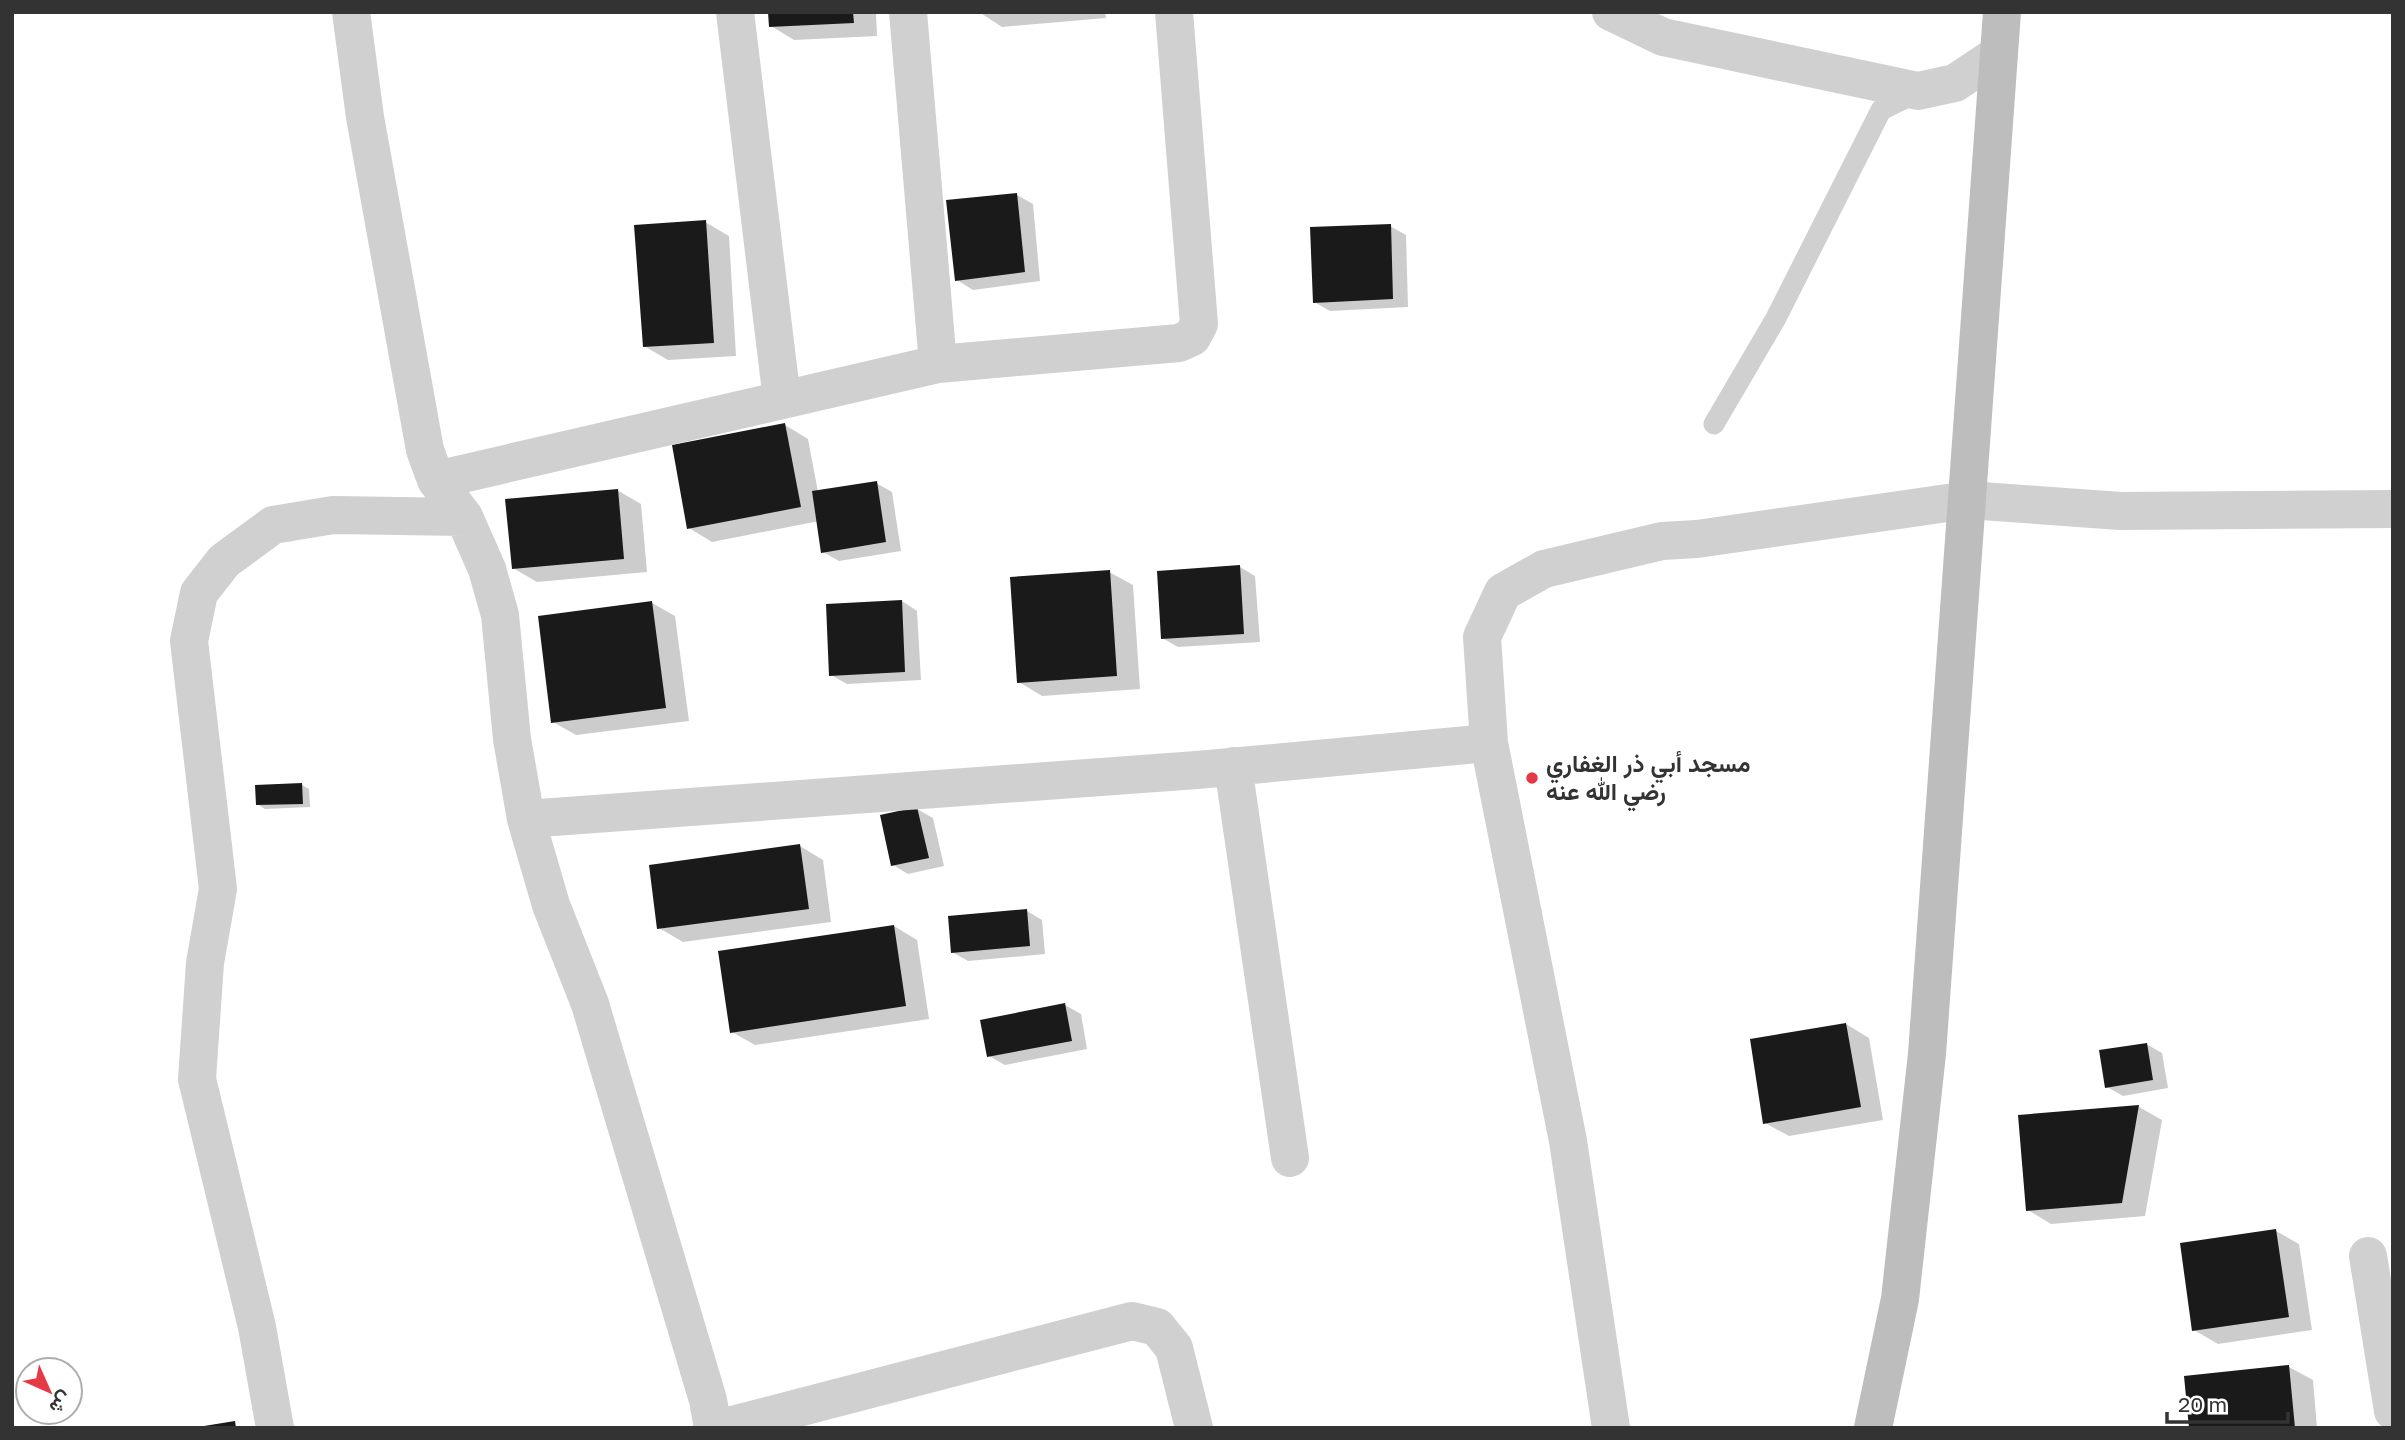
<svg xmlns="http://www.w3.org/2000/svg" width="2405" height="1440" font-family="'Golos Text',Vazirmatn,sans-serif">
  <style>
    .shadow { fill: #0003 }
    .building { fill: #1a1a1a }
    .lines { fill: none; stroke-linecap: round; stroke-linejoin: round }
    .lane { stroke: #d0d0d0; stroke-width: 21 }
    .street { stroke: #d0d0d0; stroke-width: 38 }
    .secondary { stroke: #bdbdbd; stroke-width: 38 }
    .poi-dot { fill: #e63946; stroke: #fff; stroke-width: 2.5 }
    .labels { text-anchor: middle; stroke-width: 7; stroke-linejoin: round; paint-order: stroke }
    .poi-label { font-size: 24px; font-weight: bold; fill: #333; stroke: #fff; text-anchor: start }
  </style>
  <rect width="100%" height="100%" fill="#fff"/>
  <!-- shadow -->
  <path class="shadow" d="M770,12H876L877,36L794,40L771,26Z
    M979,12H1105L1106,18L1002,27Z
    M1017,195L1033,204L1040,281L973,290L957,280Z
    M705,222L729,236L736,356L668,360L644,346Z
    M1390,226L1406,235L1408,307L1330,311L1314,302Z
    M785,425L808,439L818,492L876,483L892,492L901,551L839,561L823,552L819,521L712,542L689,528Z
    M617,490L641,504L647,572L537,582L513,568Z
    M1240,567L1255,576L1260,642L1178,647L1162,638Z
    M1109,572L1133,585L1140,689L1042,696L1019,682Z
    M902,601L917,611L921,680L847,684L831,675Z
    M652,603L675,616L689,721L576,735L553,722Z
    M302,785L309,789L310,807L265,809L257,804Z
    M917,809L933,818L944,866L908,874L893,865Z
    M800,846L823,860L831,922L683,942L659,928Z
    M1027,911L1042,920L1045,954L968,961L952,952Z
    M894,926L917,940L929,1019L755,1045L732,1032Z
    M1065,1005L1081,1014L1087,1049L1005,1065L989,1056Z
    M1846,1024L1869,1038L1883,1120L1789,1136L1765,1123Z
    M2146,1044L2162,1053L2168,1088L2123,1096L2107,1087Z
    M2139,1107L2162,1120L2145,1216L2051,1224L2028,1210L2020,1117Z
    M2276,1231L2299,1244L2312,1330L2218,1344L2194,1330Z
    M2289,1367L2313,1380L2317,1428H2191Z"/>
  <!-- building -->
  <path class="building" d="M768,12H853L854,23L769,27Z
    M1017,193L1025,272L955,281L946,200Z
    M706,220L714,343L643,347L634,225Z
    M1391,224L1393,299L1313,303L1310,227Z
    M785,423L801,507L687,529L672,445Z
    M877,481L886,542L821,553L812,491Z
    M618,489L624,559L512,569L505,499Z
    M1240,565L1244,634L1161,639L1157,571Z
    M1110,570L1117,676L1017,683L1010,577Z
    M902,600L905,672L829,676L826,604Z
    M652,601L666,708L551,723L538,616Z
    M302,783L303,804L256,805L255,785Z
    M917,807L929,858L891,866L880,815Z
    M800,844L809,909L657,929L649,865Z
    M1027,909L1030,946L951,953L948,916Z
    M894,925L906,1006L730,1033L718,951Z
    M1065,1003L1072,1041L987,1057L980,1020Z
    M1846,1023L1861,1107L1763,1124L1750,1039Z
    M2147,1043L2153,1080L2105,1088L2099,1050Z
    M2139,1105L2122,1203L2026,1211L2018,1115Z
    M2276,1229L2289,1317L2192,1331L2180,1243Z
    M2289,1365L2295,1428H2189L2184,1376Z
    M235,1421L236,1428H204V1426Z"/>
  <g class="lines">
    <!-- lane -->
    <path class="lane" d="M1714,424L1776,318L1881,110L1917,92"/>
    <!-- street -->
    <path class="street" d="M351,12L365,117L425,450L436,480L464,517L487,569L500,615L512,739L526,819L551,905L590,1004L708,1400L713,1428
      M735,12L782,400
      M1611,12L1663,37L1918,91L1955,83L1997,55
      M938,364L1179,343L1192,337L1199,324L1174,12
      M436,480L938,364L908,12
      M1233,766L1290,1158
      M526,819L1197,770L1489,743
      M2368,1256L2393,1411
      M275,1428L257,1327L197,1079L205,963L218,889L189,641L199,593L224,561L273,525L333,515L464,517
      M721,1428L1132,1321L1157,1327L1174,1348L1194,1428
      M1611,1428L1568,1141L1489,743L1482,637L1503,592L1544,569L1662,541L1697,539L1968,500L2120,511L2393,509"/>
    <!-- secondary -->
    <path class="secondary" d="M1873,1428L1900,1299L1927,1054L2002,12"/>
  </g>
  <!-- markers -->
  <circle class="poi-dot" cx="1532" cy="778" r="7"/>
  <g class="labels">
    <!-- poi labels -->
    <g class="poi-label">
      <text x="1546" y="772">مسجد أبي ذر الغفاري<tspan x="1546" dy="28">رضي الله عنه</tspan></text>
    </g>
  </g>
  <!-- border -->
  <rect width="2405" height="1440" fill="none" stroke="#333333" stroke-width="28"/>
  <!-- north arrow -->
  <g transform="translate(49 1391) rotate(135)"><circle r="33" fill="#ffffff" stroke="#adadad" stroke-width="2"/>
  <path d="M0-5L12 26L0 18L-12 26Z" fill="#e63946"/>
  <text y="-10" font-size="19" font-weight="bold" text-anchor="middle" fill="#333333">ش</text>
  </g>
  <!-- scale -->
  <path d="M2167 1412v10h121v-10" fill="none" stroke="#333333" stroke-width="3.5"/>
  <text x="2178" y="1412" font-size="21" fill="#333333" stroke="#ffffff" stroke-width="5" paint-order="stroke">20 m</text>
</svg>
